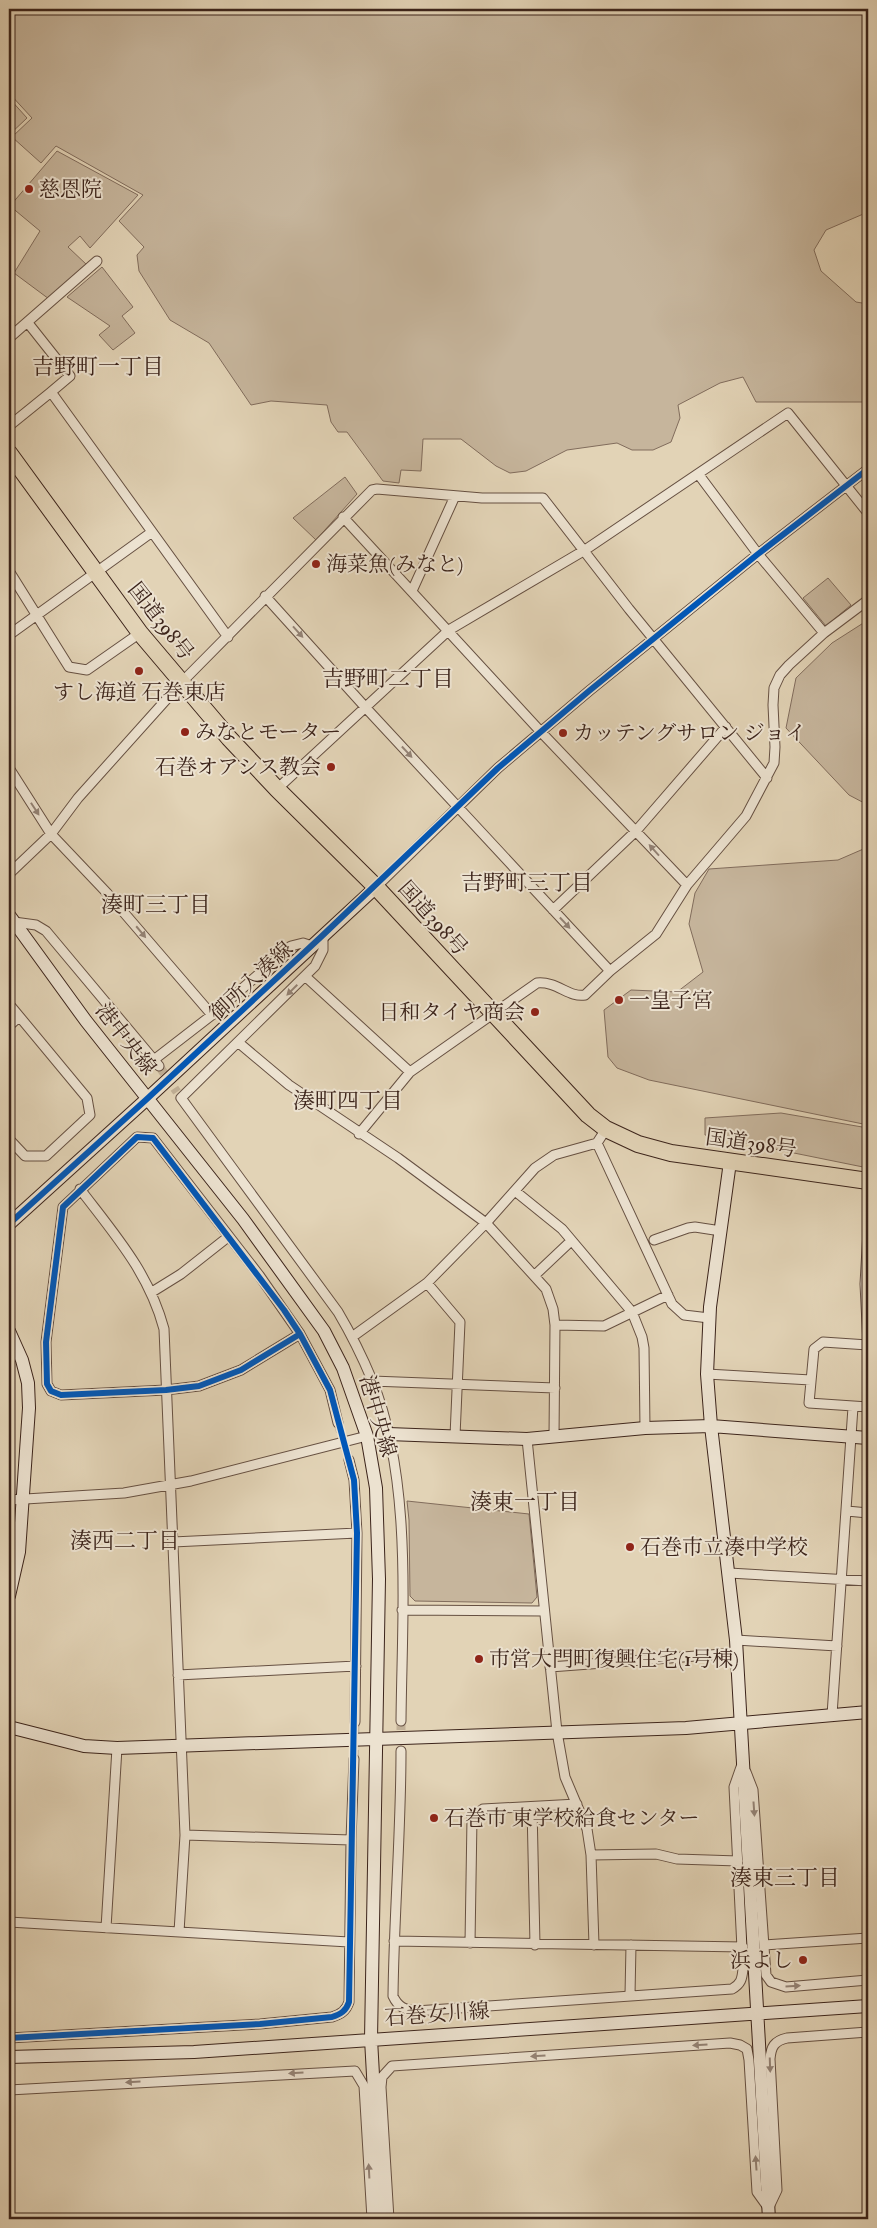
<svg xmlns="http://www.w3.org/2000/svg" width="877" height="2228" font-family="'IM FELL Double Pica','Noto Serif JP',serif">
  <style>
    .green { fill: #c6b59c; stroke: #816c5c }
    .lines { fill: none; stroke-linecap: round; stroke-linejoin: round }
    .street-tunnel { stroke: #c1b097; stroke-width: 9; stroke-dasharray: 9 4.5; stroke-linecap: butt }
    .street-casing { stroke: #665042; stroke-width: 11 }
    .secondary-casing { stroke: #3c241b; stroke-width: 14 }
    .highway-casing { stroke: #3c241b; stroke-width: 18 }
    .street { stroke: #ece2d0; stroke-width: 9 }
    .secondary { stroke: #ece2d0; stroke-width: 12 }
    .highway { stroke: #e2d3b6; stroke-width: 16 }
    .cycleway-casing { stroke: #ece2d0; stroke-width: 9 }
    .cycleway { stroke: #0057b8; stroke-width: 6 }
    .oneway { fill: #948376 }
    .poi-dot { fill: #8f2418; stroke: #ece2d0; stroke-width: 2 }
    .labels { text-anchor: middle; stroke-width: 4; stroke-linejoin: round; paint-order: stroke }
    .poi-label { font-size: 21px; fill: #3c241b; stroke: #ece2d0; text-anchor: start }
    .street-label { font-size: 21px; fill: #3c241b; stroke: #ece2d0 }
    .neighbourhood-label { font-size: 22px; fill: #3c241b; stroke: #ece2d0 }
  </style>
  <rect width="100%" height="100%" fill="#e2d3b6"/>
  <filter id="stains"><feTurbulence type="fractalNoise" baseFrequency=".004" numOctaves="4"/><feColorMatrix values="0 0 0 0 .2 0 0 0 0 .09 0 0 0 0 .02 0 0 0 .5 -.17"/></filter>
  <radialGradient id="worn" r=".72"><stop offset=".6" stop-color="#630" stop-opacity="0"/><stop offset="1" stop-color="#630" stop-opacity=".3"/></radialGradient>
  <!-- green -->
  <path class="green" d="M9,9H868V212L826,230L814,250L821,271L856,302L868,304V402H756L743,377L720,383L678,405L680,418L671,442L653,450H632L617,443L567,450L526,471L510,473L496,466L461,439H423L421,471L401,470L399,483L383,481L347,432H338L331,422L327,405L271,401L251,405L209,343L170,320L139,271L137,255L144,247L119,221L143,195L56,146L41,163L12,137L32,118L9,93Z
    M9,98L27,118L9,135Z
    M57,151L138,195L90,248L80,236L68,247L87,265L49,299L14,273L40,231L10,206Z
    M102,267L133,307L122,316L135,333L113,350L99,335L110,326L67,297Z
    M345,477L357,494L316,540L293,518Z
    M828,578L851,605L826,626L803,598Z
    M868,620V805L849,795L786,728L796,678L832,643Z
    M868,847V1125L649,1080L617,1068L608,1057L604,1010L631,990L677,992L703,972L689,924L695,893L709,869L838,860Z
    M781,1113L868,1128V1168L705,1135V1118Z
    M407,1501L529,1514L537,1597L532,1603L415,1601L410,1596L409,1520Z"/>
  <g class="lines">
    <!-- street-tunnel -->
    <path class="street-tunnel" d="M159,1066L177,1092
      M338,1423L349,1460
      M401,1721V1751
      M354,1759L355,1722"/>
    <defs>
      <path id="street" d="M28,323L70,376L51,392L228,637
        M9,338L97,261
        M9,426L51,392
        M699,475L758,554L824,633
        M343,517L541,732L687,885
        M9,571L69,667L87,670L140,633
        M412,591L455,496
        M265,596L366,708L610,971
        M9,635L152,532
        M9,768L51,834L107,893L212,1015
        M277,789L449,630L585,550L788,413L868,513
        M9,874L51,834L78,798L182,682L372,490L377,489L482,498H543L629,609L767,778
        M376,887L498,768L589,691L758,554L868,469
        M553,910L636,831L726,727
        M14,922L36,925L46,931L159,1066
        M323,935V950L315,966L181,1098L338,1312C351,1334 362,1356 372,1380C413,1480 402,1614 401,1721
        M306,977L410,1072
        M9,1004L87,1098L90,1115L46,1156H25L9,1139
        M9,1026L19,1017
        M239,1043L289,1085L398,1158L486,1223L546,1289L553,1309L555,1325L554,1437
        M155,1059L212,1015L291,946L303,943L312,946
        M359,1134L410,1072L537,983C557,981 569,998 585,995L610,971L656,934L687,885L746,816L774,763L775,747L773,705L774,688L780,675L789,665L824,633L868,600
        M597,1143L672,1304L684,1315L709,1318
        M80,1189C115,1235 149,1273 164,1329L185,1835L179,1932
        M515,1191L562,1229L632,1312L642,1337L644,1348L645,1428
        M868,1231L865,1284L868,1344
        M654,1240L688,1228L695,1227L721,1231
        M535,1275L571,1241
        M427,1283L460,1322L455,1436
        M152,1292L181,1274L228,1237
        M555,1325L604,1326L668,1295
        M300,1334L241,1370L199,1386L166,1390L61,1395L51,1391L47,1384L46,1342L63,1207L137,1137L153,1138L259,1275L300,1334L330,1390L338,1423
        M352,1337L427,1283L486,1223L535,1168L554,1155L597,1143L606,1129
        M868,1345L823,1342L814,1349L809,1403L868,1407
        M707,1374L811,1380
        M372,1381L555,1388
        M527,1439L557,1732L565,1777L587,1829L591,1855L594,1945
        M349,1460L354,1480L357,1533L355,1722
        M9,1500L124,1493L191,1481L367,1436
        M847,1511L868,1513
        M173,1542L357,1533
        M729,1573L868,1581
        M402,1610L544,1611
        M736,1640L837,1646
        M550,1667L736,1653
        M178,1675L356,1666
        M832,1715L853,1407
        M401,1751C401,1833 394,1914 393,1996C398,2007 405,2010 416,2011L732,1989C741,1984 742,1979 743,1969L734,1787L741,1767
        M746,1772L753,1790L766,1975L771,1982L786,1987L868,1980
        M532,1807L535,1945
        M185,1835L351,1840
        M591,1855L656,1854L677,1859L738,1861
        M9,1922L349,1942
        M106,1928L117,1748
        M394,1941L743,1947
        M470,1943L472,1818L483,1809L577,1804
        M764,1945L868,1938
        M630,1995L631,1945
        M9,2038L260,2024L332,2017C341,2014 346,2011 349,2002L351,1840L354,1759
        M9,2090L355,2071L364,2086L372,2219
        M769,2207L777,2190L770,2059C771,2047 774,2041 787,2038L868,2032
        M389,2219L381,2087L382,2077L392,2066L730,2043L740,2045L747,2049L749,2060L757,2192L767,2206"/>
      <path id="secondary" d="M9,915L86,1021L243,1219L324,1331L343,1368L367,1436L376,1488L379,1579L371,2039L381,2219
        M730,1162L710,1307L707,1374L711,1426L736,1640L769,2219
        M9,1224L148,1098L376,887
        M9,1331L22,1360L28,1383L29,1408L19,1552L9,1596
        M388,1434L527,1439L645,1428L711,1426L868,1438
        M9,1727L84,1746L117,1748L686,1728L868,1712
        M9,2057L194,2052L868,2006"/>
      <path id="highway" d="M9,453L140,633L229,738L277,789L376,887L588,1115L606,1129L638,1144L671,1153L868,1181"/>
    </defs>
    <!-- street casing -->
    <use href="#street" class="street-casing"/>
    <!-- secondary casing -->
    <use href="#secondary" class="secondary-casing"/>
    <!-- highway casing -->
    <use href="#highway" class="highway-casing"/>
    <!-- street -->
    <use href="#street" class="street"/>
    <!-- secondary -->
    <use href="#secondary" class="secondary"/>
    <!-- highway -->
    <use href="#highway" class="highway"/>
    <defs>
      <path id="cycleway" d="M9,1224L148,1098L323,935L498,768L589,691L758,554L868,469
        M9,2038L260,2024L332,2017C341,2014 346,2011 349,2002L357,1533L354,1480L330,1390L300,1334L284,1310L153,1138L137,1137L63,1207L46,1342L47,1384L51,1391L61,1395L166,1390L199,1386L241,1370L300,1334"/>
    </defs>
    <!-- cycleway casing -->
    <use href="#cycleway" class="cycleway-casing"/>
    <!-- cycleway -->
    <use href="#cycleway" class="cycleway"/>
  </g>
  <!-- one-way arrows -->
  <defs><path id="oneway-solid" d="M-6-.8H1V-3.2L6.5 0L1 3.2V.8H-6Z" transform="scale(1.25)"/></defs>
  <g class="oneway">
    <use href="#oneway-solid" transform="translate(298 632) rotate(48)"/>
    <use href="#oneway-solid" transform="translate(407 752) rotate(47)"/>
    <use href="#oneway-solid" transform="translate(35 809) rotate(57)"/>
    <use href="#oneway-solid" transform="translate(654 850) rotate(-132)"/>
    <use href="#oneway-solid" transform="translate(565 923) rotate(47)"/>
    <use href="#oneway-solid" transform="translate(141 932) rotate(50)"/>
    <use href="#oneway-solid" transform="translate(292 990) rotate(135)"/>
    <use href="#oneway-solid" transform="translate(754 1809) rotate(86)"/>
    <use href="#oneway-solid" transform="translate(793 1986) rotate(-3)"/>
    <use href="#oneway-solid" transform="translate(700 2045) rotate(176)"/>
    <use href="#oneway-solid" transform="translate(538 2056) rotate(176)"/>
    <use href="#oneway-solid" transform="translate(770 2065) rotate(88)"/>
    <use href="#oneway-solid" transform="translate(296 2073) rotate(177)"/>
    <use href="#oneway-solid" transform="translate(133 2082) rotate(177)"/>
    <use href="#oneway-solid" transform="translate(756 2163) rotate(-94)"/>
    <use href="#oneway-solid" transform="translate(369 2171) rotate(-93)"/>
  </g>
  <!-- markers -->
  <g class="poi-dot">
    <circle cx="29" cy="189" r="5"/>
    <circle cx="316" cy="564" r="5"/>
    <circle cx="139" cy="671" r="5"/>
    <circle cx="185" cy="732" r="5"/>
    <circle cx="563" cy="733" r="5"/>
    <circle cx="331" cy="767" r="5"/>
    <circle cx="619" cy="1000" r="5"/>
    <circle cx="535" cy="1012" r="5"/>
    <circle cx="630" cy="1547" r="5"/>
    <circle cx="479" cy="1659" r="5"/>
    <circle cx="434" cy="1818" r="5"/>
    <circle cx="803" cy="1960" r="5"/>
  </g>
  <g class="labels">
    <!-- poi labels -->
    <g class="poi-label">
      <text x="39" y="196">慈恩院</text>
      <text x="326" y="571">海菜魚(みなと)</text>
      <text x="139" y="699" text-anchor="middle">すし海道 石巻東店</text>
      <text x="195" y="739">みなとモーター</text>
      <text x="573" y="740">カッテングサロン ジョイ</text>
      <text x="321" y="774" text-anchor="end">石巻オアシス教会</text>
      <text x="629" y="1007">一皇子宮</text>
      <text x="525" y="1019" text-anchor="end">日和タイヤ商会</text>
      <text x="640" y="1554">石巻市立湊中学校</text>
      <text x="489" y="1666">市営大門町復興住宅(1号棟)</text>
      <text x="444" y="1825">石巻市 東学校給食センター</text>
      <text x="793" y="1967" text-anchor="end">浜よし</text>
    </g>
    <!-- street labels -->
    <g class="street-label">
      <text transform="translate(161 621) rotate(52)" y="7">国道398号</text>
      <text transform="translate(433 918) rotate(48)" y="7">国道398号</text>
      <text transform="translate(251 981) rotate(-43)" y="7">御所入湊線</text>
      <text transform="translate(126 1039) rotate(52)" y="7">港中央線</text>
      <text transform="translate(751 1143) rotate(8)" y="7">国道398号</text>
      <text transform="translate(378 1416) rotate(74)" y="7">港中央線</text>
      <text transform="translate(437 2014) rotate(-4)" y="7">石巻女川線</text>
    </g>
    <!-- neighbourhood labels -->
    <g class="neighbourhood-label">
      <text x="98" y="374">吉野町一丁目</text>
      <text x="388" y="686">吉野町二丁目</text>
      <text x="527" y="890">吉野町三丁目</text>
      <text x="156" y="912">湊町三丁目</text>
      <text x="348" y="1108">湊町四丁目</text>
      <text x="525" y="1509">湊東一丁目</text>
      <text x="125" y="1548">湊西二丁目</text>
      <text x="785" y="1885">湊東三丁目</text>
    </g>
  </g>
  <!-- margin -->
  <rect width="877" height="2228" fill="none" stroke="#e2d3b6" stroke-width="30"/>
  <rect x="10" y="10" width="857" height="2208" fill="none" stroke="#3c241b" stroke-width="2.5"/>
  <rect x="15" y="15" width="847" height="2198" fill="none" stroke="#3c241b"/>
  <rect width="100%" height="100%" filter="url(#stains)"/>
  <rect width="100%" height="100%" fill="url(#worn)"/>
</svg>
